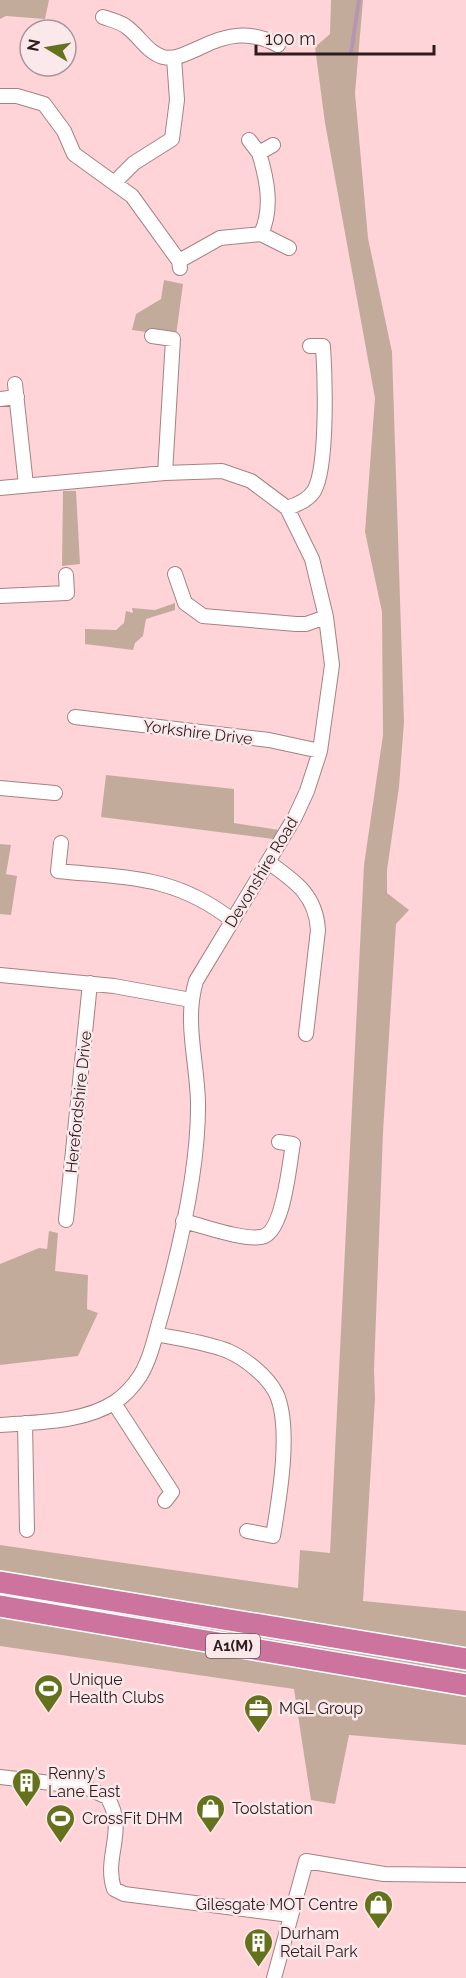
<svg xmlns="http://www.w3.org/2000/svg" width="466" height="1978" font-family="Raleway,sans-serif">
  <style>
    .green { fill: #c3ab9c }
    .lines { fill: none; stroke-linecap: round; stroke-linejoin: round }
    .stream { stroke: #b696b3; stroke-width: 4 }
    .minor-casing { stroke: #a78084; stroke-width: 16 }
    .highway-casing { stroke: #fff; stroke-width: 24 }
    .minor { stroke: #fff; stroke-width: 14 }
    .highway { stroke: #cc749e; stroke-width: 21 }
    .labels { text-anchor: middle; stroke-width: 5; stroke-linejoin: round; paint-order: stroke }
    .shield { fill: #fae8ea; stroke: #6a5a5c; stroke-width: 1.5 }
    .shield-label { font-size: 15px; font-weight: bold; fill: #2d1d1f }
    .street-label { font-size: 16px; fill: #2d1d1f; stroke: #fae8ea }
    .poi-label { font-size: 16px; fill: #2d1d1f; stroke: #fae8ea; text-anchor: start }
  </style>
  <rect width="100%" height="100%" fill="#fed4d8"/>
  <!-- green -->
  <path class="green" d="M0,0H49L45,19L6,16L0,19Z
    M331,0H363L355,93L368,238L392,352L404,722L399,787L387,870V893L409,910L396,924L383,1132L374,1370L375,1398L363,1601L466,1611V1745L349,1735L335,1804L311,1800L294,1689L0,1646V1545L298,1588L300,1550L330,1553L364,865L383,735L382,612L365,532L375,398L325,123L315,47L330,34Z
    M164,280L183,284L176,336L132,330L136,314L161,299Z
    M63,491H76L80,564L62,566Z
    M175,603V610L146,619L143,636L135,643L133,650L85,644V629L116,630L124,623L126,611L133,613L132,608L155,610Z
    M106,775L234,789V823L279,830L273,839L101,817Z
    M0,844L11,845L6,874L17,876L11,915L0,914Z
    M49,1231L58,1233L55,1271L88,1275L87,1309L98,1313L78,1356L0,1365V1264L39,1248L47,1249Z"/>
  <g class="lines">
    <!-- stream -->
    <path class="stream" d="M351,53L359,0"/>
    <defs>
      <path id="minor" d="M103,17C111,20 122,22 128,28C140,37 148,53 163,57C176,60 187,53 199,48C227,34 250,30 278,45
        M0,96H17L44,104L64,131L74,154L132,196L179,261L180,268
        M249,140L259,153L273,145
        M115,182L134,163L172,139L177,100L174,58
        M261,234L289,248
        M179,261L220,238L261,234C273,208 267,179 259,153
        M152,336L173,339L165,473
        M15,384L26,485
        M0,399L17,397
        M0,488L165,473L222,471L251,481L287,508L312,559L326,617L332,665L320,751L307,791L295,817L196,981C184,1021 197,1060 198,1102C199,1169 179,1252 161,1316C155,1336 151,1358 140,1376C134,1385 124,1396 115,1402C83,1423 36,1422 0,1425
        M287,508C297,505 308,500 314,491C328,467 325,376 323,346H310
        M175,574L185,603L203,616L296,624H306L326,617
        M0,596L67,593L66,575
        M75,717L269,740L320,751
        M0,788L55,793
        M61,843L58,871C127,878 174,875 232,920
        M268,862C295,881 316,895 318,930L306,1034
        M0,975L114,986L191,1000
        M66,1220L90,983
        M183,1221C204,1226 241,1240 261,1237C284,1234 289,1164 293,1144L279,1142
        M156,1334C179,1339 205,1342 228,1351C246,1359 267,1376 276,1393C292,1427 279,1500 273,1536L247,1531
        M114,1403L172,1492L165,1501
        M25,1423L27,1530
        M0,1777L85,1787L107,1797C128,1830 103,1856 114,1889L124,1894L290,1915
        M274,1978L306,1861L384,1874L466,1875"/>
      <path id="highway" d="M0,1582L466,1659
        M0,1606L466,1685"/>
    </defs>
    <!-- minor casing -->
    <use href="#minor" class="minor-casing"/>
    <!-- highway casing -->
    <use href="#highway" class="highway-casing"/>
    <!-- minor -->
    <use href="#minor" class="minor"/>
    <!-- highway -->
    <use href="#highway" class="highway"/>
  </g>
  <!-- icons -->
  <defs>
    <symbol id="stadium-pin" viewBox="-11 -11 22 30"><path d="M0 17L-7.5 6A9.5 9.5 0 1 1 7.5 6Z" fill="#65721c" stroke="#fae8ea"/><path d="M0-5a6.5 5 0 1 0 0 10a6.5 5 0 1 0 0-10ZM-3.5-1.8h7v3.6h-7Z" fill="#fff"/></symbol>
    <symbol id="office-pin" viewBox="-11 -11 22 30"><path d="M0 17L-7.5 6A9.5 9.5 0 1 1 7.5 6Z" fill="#65721c" stroke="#fae8ea"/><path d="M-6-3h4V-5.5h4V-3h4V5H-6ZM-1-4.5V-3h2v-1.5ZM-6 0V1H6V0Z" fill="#fff"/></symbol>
    <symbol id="building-pin" viewBox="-11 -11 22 30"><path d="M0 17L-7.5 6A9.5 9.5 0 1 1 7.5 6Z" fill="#65721c" stroke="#fae8ea"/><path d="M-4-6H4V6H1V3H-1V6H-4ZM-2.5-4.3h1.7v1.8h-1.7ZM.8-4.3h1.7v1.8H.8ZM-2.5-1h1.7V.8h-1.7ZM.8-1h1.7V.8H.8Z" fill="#fff"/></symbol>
    <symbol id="shop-pin" viewBox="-11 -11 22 30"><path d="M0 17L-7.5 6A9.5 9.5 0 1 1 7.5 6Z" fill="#65721c" stroke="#fae8ea"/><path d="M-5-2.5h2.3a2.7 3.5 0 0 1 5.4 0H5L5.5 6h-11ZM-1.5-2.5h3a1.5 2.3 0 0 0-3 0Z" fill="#fff"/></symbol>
  </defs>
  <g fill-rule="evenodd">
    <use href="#stadium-pin" x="32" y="1672" width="33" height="45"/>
    <use href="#office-pin" x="242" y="1692" width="33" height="45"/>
    <use href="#building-pin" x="10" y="1766" width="33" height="45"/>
    <use href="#shop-pin" x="194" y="1792" width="33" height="45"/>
    <use href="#stadium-pin" x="44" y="1802" width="33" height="45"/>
    <use href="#shop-pin" x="362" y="1888" width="33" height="45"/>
    <use href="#building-pin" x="242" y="1926" width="33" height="45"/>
  </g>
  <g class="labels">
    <!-- shield labels -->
    <rect class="shield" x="206" y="1634" width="54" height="24" rx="4.5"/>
    <g class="shield-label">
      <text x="233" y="1651">A1(M)</text>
    </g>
    <!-- street labels -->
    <g class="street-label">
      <text transform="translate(198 732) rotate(7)" y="6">Yorkshire Drive</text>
      <text transform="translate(261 872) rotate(-59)" y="6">Devonshire Road</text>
      <text transform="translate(78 1102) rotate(-84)" y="6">Herefordshire Drive</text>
    </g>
    <!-- poi labels -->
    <g class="poi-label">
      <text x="69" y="1685">Unique<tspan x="69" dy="18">Health Clubs</tspan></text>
      <text x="279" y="1714">MGL Group</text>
      <text x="48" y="1779">Renny's<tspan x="48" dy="18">Lane East</tspan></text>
      <text x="232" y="1814">Toolstation</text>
      <text x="82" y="1824">CrossFit DHM</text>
      <text x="358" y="1910" text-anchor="end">Gilesgate MOT Centre</text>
      <text x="280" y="1939">Durham<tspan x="280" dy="18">Retail Park</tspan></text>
    </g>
  </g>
  <!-- north arrow -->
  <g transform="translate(48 48) rotate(281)"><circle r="28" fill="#fae8ea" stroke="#a89799" stroke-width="1.5"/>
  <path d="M0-4.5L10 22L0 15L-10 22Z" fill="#65721c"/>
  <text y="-9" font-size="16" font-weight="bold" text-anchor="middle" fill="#2d1d1f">N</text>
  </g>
  <!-- scale -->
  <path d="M256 45v9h178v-9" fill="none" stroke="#2d1d1f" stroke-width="3"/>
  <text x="265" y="45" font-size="18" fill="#2d1d1f" stroke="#fae8ea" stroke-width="4.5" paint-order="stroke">100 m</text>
</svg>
